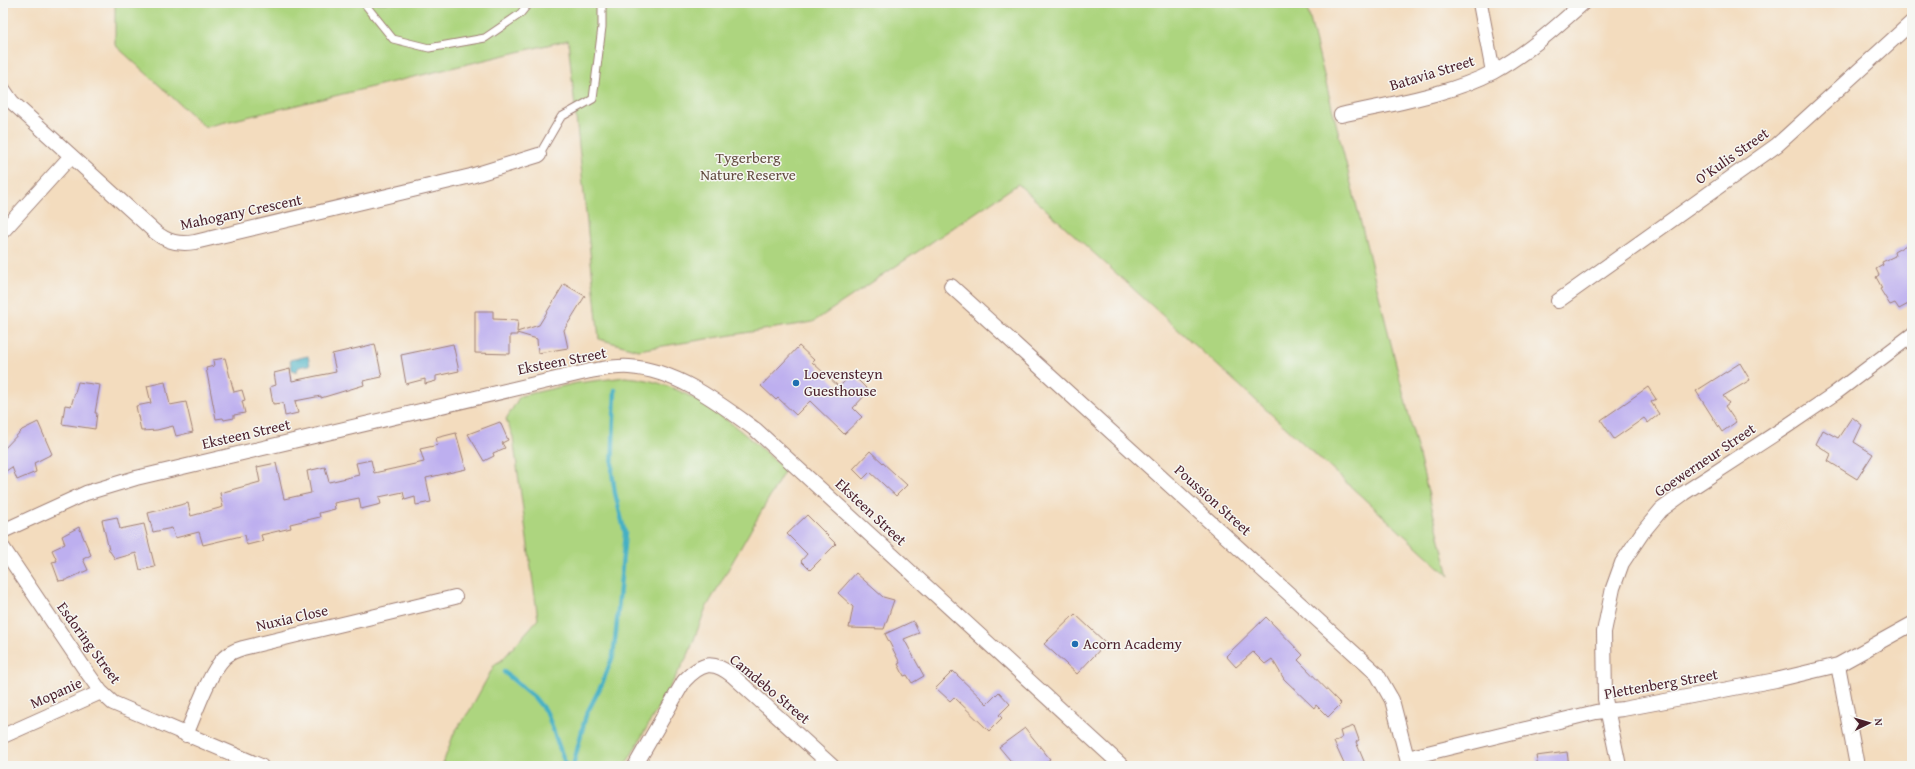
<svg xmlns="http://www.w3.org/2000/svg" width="1915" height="769" font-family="'Gentium Book Plus',serif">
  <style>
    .green { fill: #add57f; stroke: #7c7a55 }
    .water { fill: #45b0c4; stroke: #486878 }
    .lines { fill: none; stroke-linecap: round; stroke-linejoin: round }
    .stream { stroke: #45b0c4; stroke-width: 4.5 }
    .building { fill: #bdafef }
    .lane-casing { stroke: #9e7e74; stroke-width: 9 }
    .street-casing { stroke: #9e7e74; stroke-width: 16 }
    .lane { stroke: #fff; stroke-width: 7 }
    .street { stroke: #fff; stroke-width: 14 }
    .poi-dot { fill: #1f6fb2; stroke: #f6f6f2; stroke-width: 1.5 }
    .labels { text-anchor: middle; stroke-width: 3; stroke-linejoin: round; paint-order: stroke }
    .street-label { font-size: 15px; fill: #4a1f2b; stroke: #f6f6f2 }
    .park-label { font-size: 15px; fill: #634c40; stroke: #f6f6f2 }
    .poi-label { font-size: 15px; fill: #4a1f2b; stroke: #f6f6f2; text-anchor: start }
  </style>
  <rect width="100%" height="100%" fill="#f6f6f2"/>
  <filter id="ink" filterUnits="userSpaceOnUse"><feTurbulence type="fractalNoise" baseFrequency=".025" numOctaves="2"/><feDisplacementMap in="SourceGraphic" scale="8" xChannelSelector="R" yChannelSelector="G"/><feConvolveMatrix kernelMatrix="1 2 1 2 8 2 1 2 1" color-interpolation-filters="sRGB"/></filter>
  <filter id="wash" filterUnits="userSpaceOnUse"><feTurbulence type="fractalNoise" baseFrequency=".012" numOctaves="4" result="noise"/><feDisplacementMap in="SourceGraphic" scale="16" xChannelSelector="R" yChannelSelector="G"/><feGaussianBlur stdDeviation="0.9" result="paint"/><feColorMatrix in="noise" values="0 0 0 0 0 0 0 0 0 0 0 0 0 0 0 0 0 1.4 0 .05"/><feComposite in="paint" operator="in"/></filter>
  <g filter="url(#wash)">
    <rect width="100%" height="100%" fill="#f3dcbe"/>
    <!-- green -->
    <path class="green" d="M115,3H1306L1449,576L1018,184L813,322L638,350L599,339L568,40L205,127L115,45Z
      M625,377C688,380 741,430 785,470L705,610L689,653L625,766H442L454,733L470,710L495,664L502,660L538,619L513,437L506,419L520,396L577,383Z"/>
    <!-- water -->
    <path class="water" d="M308,356L310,365L299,367L296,372L292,370L290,360Z"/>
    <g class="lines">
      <!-- stream -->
      <path class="stream" d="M504,672L534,697L547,713L566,766
        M573,766L586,715L602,684L613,656L616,632L625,533L615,493L612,472L615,390"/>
    </g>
    <g id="blocks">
      <!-- building -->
      <path class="building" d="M1908,244L1912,251V302L1899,309L1895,303L1890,305L1880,289L1882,288L1876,277L1879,275L1876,269L1883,265L1882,262L1895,256L1894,252Z
        M564,284L585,296L564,330L568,348L538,353L537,339L517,333V335H510V354L475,353V311H493V319L518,320L517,332L539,325Z
        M375,344L382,377L363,381L364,385L321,398V396L295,401L298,413L285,416L283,403L273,404L270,387L276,385L274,373L290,369L292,381L336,372L332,354Z
        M453,344L459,371L436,376V381L425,384V379L406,384L401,355Z
        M799,346L814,360L812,362L839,387L852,374L869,391L853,408L862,417L844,434L810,401L796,415L778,398L776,400L761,386Z
        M225,358L234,392L242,390L245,400L242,401L245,413L234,415V418L224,420L223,418L216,419L206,368L214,366L213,360Z
        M1740,363L1750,380L1723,396L1729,403L1725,406L1736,422L1722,432L1696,391Z
        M78,382L100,385L95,413H97L95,429L62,424L65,405L71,406Z
        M165,382L170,405L186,402L193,432L176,436L173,426L157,430L141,431L136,406L151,403L147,386Z
        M1648,387L1656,399L1651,402L1659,414L1648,423L1644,418L1614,439L1601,420Z
        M1852,417L1862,425L1854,442L1873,454L1857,479L1828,461L1831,454L1816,444L1823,430L1838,438Z
        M38,422L52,454L34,463L36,472L17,480L12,467L3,473V450L22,430Z
        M500,422L508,440L502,443L505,448L493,453L494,456L484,461L468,434Z
        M456,433L466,469L426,478L431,502L416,505L415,497L405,500L403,492L379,497L381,504L361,509L359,498L334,503L335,509L319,513L320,517L290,524L291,528L261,535L263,541L247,545L245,535L203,545L199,532L175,538L172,528L153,532L148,513L188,503L191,516L223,507L220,493L260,482L257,467L276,463L284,499L311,493L307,471L325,467L329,482L359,475L356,463L371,460L374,473L424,462L420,449L438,445L436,438Z
        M870,451L907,485L896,496L870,472L863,479L853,469Z
        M807,515L836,544L810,570L801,561L807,554L787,534Z
        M117,517L120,529L144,524L155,567L140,570L136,553L115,559L109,550L102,520Z
        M79,527L91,555L83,559L88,570L66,580L59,581L52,562L57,561L52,550L65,544L62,536Z
        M856,573L883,597L894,600L884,629L849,628L853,607L838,593Z
        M1075,614L1106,643L1077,674L1044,644Z
        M1266,617L1303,655L1298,660L1341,704L1328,717L1316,705L1314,708L1284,679L1272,659L1265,664L1253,652L1236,667L1226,656Z
        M913,621L919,633L904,639L924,676L912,683L907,675L904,676L898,664L900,663L885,634Z
        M953,671L987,704L999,692L1010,704L999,715L1002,718L989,731L954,697L950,701L936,688Z
        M1354,726L1359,740L1356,742L1366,766H1345L1334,742L1342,738L1340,731Z
        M1025,728L1050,759L1041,766H1015L999,747Z
        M1567,752L1569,766H1538L1536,756Z"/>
    </g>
  </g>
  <g filter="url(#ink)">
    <use href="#blocks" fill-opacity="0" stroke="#9e7e74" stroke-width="1"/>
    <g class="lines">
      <defs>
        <path id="lane" d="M364,3L393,39L429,48L485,38L520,14L529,3
          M539,155L561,117L593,99L602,27V3"/>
        <path id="street" d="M1480,3L1493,72
          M3,89L12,102L155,232C167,242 179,245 195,242L471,176L539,155
          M1341,115C1389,104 1450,95 1493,72C1526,54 1555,28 1583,3
          M3,231L71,156
          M951,286L1377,674L1392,700L1409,766
          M1558,301L1777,145L1912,22
          M3,531L86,493L136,478L590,371C602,369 616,366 629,367C677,370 719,403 756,430L1122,766
          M3,548L84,668L101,692L113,703L261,766
          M1838,665L1857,766
          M186,735C195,714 209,673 224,658C229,653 236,650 243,648L455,597
          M3,736L101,692
          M1407,758L1596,712L1623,709L1776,680L1838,665L1912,624
          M635,766L684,681C702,662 713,660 733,676L832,766
          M1619,766L1605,699L1604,632L1613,588L1622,563L1642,533L1661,510L1684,493L1787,426L1834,394L1912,335"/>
      </defs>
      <!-- lane casing -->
      <use href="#lane" class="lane-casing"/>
      <!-- street casing -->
      <use href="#street" class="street-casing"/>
      <!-- lane -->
      <use href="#lane" class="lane"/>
      <!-- street -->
      <use href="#street" class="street"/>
    </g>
  </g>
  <!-- markers -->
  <g class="poi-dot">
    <circle cx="796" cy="383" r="4"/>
    <circle cx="1075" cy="644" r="4"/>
  </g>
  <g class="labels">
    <!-- street labels -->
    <g class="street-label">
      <text transform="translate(1432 73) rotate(-17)" y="5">Batavia Street</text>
      <text transform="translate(1732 156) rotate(-35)" y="5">O'Kulis Street</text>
      <text transform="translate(241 212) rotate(-12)" y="5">Mahogany Crescent</text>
      <text transform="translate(562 361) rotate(-11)" y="5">Eksteen Street</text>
      <text transform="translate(246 434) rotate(-13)" y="5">Eksteen Street</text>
      <text transform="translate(1705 460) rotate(-34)" y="5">Goewerneur Street</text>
      <text transform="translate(1213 500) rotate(42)" y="5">Poussion Street</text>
      <text transform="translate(871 512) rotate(43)" y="5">Eksteen Street</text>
      <text transform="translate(292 618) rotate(-13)" y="5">Nuxia Close</text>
      <text transform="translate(89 643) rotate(54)" y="5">Esdoring Street</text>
      <text transform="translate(1661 684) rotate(-10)" y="5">Plettenberg Street</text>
      <text transform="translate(770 689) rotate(40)" y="5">Camdebo Street</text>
      <text transform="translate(56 693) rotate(-24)" y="5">Mopanie</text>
    </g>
    <!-- park labels -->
    <g class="park-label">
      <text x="748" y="163">Tygerberg<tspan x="748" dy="17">Nature Reserve</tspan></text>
    </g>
    <!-- poi labels -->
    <g class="poi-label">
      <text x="804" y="379">Loevensteyn<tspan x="804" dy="17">Guesthouse</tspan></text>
      <text x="1083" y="649">Acorn Academy</text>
    </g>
  </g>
  <!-- margin -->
  <rect width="1915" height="769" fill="none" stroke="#f6f6f2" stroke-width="16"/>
  <!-- north arrow -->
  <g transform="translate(1869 723) rotate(85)" stroke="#f6f6f2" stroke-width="3" paint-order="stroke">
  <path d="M0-3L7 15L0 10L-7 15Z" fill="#4a1f2b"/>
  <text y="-6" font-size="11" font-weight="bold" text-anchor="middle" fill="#4a1f2b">N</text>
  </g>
</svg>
